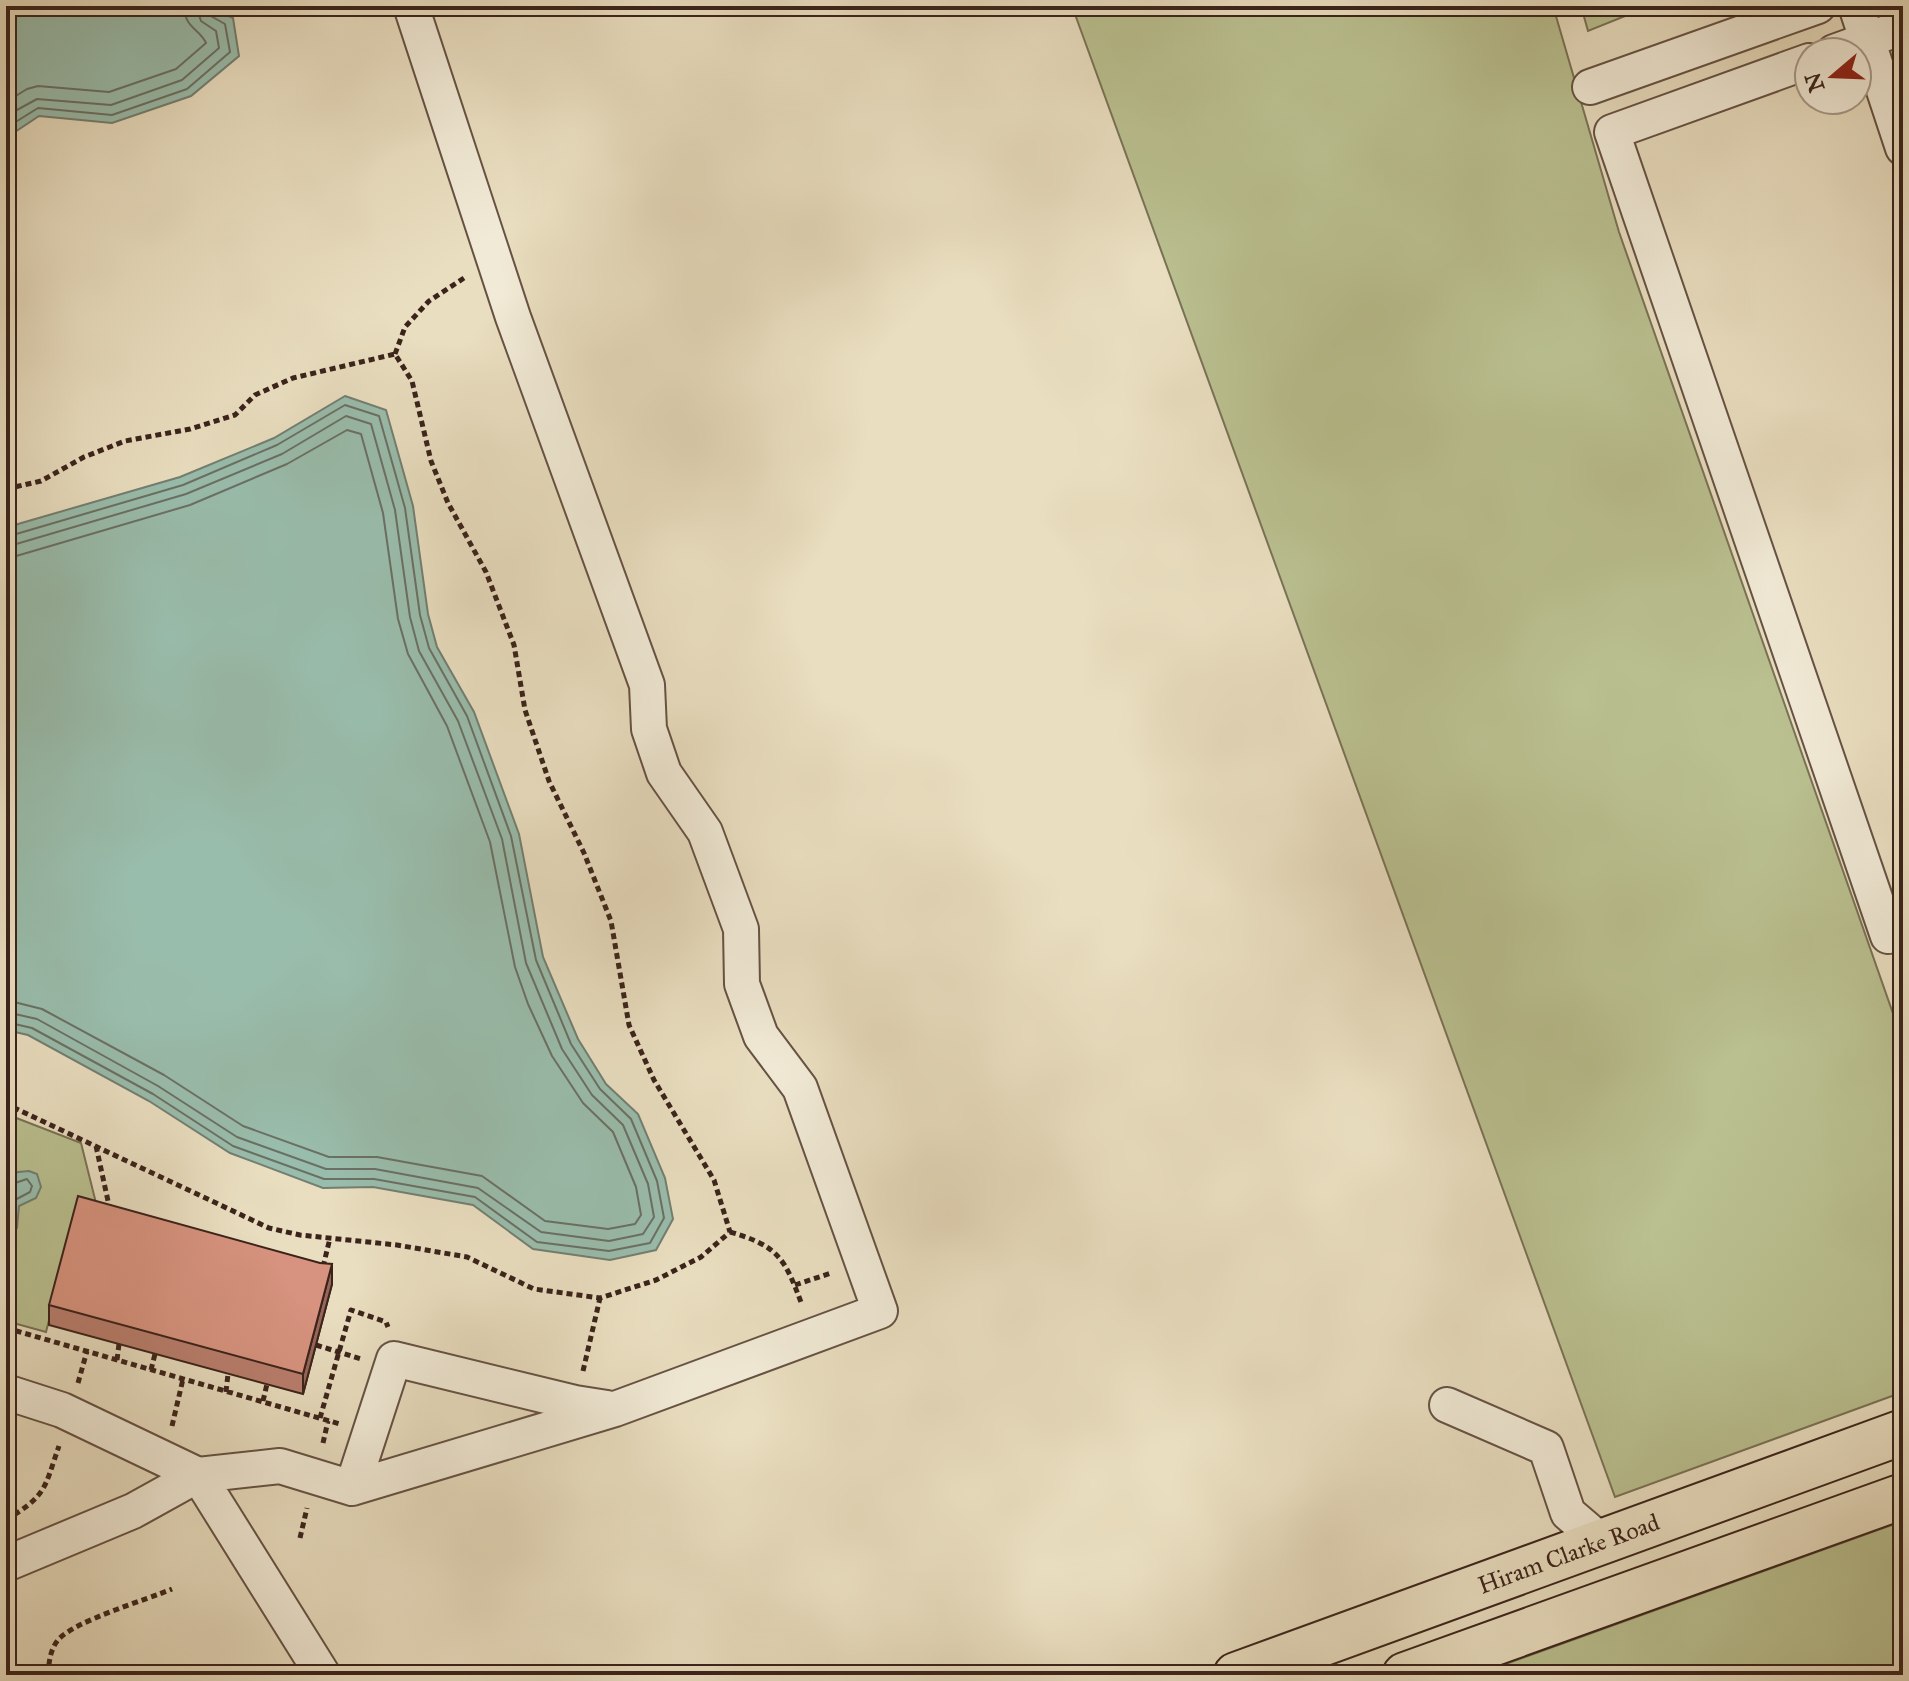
<svg xmlns="http://www.w3.org/2000/svg" width="1909" height="1681" font-family="'IM FELL Great Primer',serif">
  <style>
    .green { fill: #bac090; stroke: #7a7256; stroke-width: 2 }
    .water { fill: #99bdac; stroke: #737f72; stroke-width: 2 }
    .lines { fill: none; stroke-linecap: round; stroke-linejoin: round }
    .shore { stroke: #6a7064; stroke-width: 2 }
    .minor-casing { stroke: #665244; stroke-width: 38 }
    .major-casing { stroke: #3b231b; stroke-width: 48 }
    .path { stroke: #3b231b; stroke-width: 5; stroke-dasharray: 6 4; stroke-linecap: butt }
    .minor { stroke: #f1ead6; stroke-width: 34 }
    .major { stroke: #e9dec0; stroke-width: 44 }
    .wall { fill: #b97e6d; stroke: #3b231b; stroke-width: 2 }
    .shaded-wall { fill: #966759; stroke: #3b231b; stroke-width: 2 }
    .building { fill: #d7937f; stroke: #3b231b; stroke-width: 2 }
    .labels { text-anchor: middle; stroke-width: 6; stroke-linejoin: round; paint-order: stroke }
    .street-label { font-size: 24px; fill: #3b231b; stroke: #f1ead6 }
  </style>
  <rect width="100%" height="100%" fill="#e9dec0"/>
  <filter id="stains"><feTurbulence type="fractalNoise" baseFrequency=".0025" numOctaves="4"/><feColorMatrix values="0 0 0 0 .2 0 0 0 0 .09 0 0 0 0 .02 0 0 0 .5 -.17"/></filter>
  <radialGradient id="worn" r=".72"><stop offset=".6" stop-color="#630" stop-opacity="0"/><stop offset="1" stop-color="#630" stop-opacity=".3"/></radialGradient>
  <!-- green -->
  <path class="green" d="M1072,6H1553L1619,232L1903,1042V1392L1615,1497Z
    M1581,6H1650L1588,31Z
    M6,1114L81,1143L97,1207L76,1213L46,1332L6,1321Z
    M1903,1521V1675H1475Z"/>
  <!-- water -->
  <path class="water" d="M6,6H207L233,18L239,56L191,96L112,123L39,116L6,138Z
    M345,396L386,410L413,506L428,614L437,647L474,712L519,834L543,957L578,1039L606,1084L638,1114L665,1178L673,1219L656,1250L610,1260L533,1249L473,1205L373,1187L323,1188L230,1153L149,1101L28,1035L6,1030V530L18,524L180,477L274,438Z
    M29,1171L37,1174L41,1187L36,1198L19,1206L17,1228L6,1231V1180L18,1172Z"/>
  <g class="lines">
    <!-- shore -->
    <path class="shore" d="M6,102L27,89L38,86L109,92L176,69L206,43C199,28 185,29 184,6
      M6,116L37,99L111,105L182,80L219,48L216,31L201,21L196,6
      M6,128L38,108L112,115L187,89L230,52L225,24L209,15L207,6
      M6,537L183,485L277,445L345,405L379,416L405,508L420,615L429,648L467,716L511,836L536,960L571,1044L600,1089L631,1119L657,1181L664,1218L650,1243L609,1251L537,1242L475,1197L374,1179H324L233,1146L153,1094L32,1028L6,1022
      M6,547L186,494L282,454L346,416L371,424L395,510L410,617L419,651L458,721L502,839L526,963L562,1049L592,1095L623,1125L648,1184L654,1217L643,1234L609,1241L541,1232L478,1188L375,1169H326L237,1137L158,1086L37,1019L6,1012
      M6,559L190,505L287,464L347,430L361,434L383,513L398,619L408,654L447,726L490,842L515,967L528,1004L552,1056L583,1103L613,1132L636,1187L641,1215L635,1224L608,1229L545,1221L482,1176L377,1157H329L243,1126L164,1075L42,1009L6,1000
      M6,1186L27,1179L32,1186L30,1192L13,1201L9,1219L6,1222"/>
    <defs>
      <path id="minor" d="M1856,6L1903,148
        M1834,52L1903,27
        M1809,61L1612,132L1888,936L1903,931
        M1590,87L1818,6
        M6,1392L62,1410L198,1475L280,1466L352,1488L615,1409L880,1311L800,1088L761,1036L742,984L741,929L705,832L664,773L649,729L647,685L513,317L411,6
        M1447,1405L1546,1448L1568,1513L1602,1542
        M352,1488L394,1359L575,1403L607,1408
        M6,1564L133,1511L198,1475L323,1675"/>
      <g id="major">
        <path id="s1" d="M1236,1675L1903,1432"/>
        <path d="M1405,1675L1903,1496"/>
      </g>
    </defs>
    <!-- minor casing -->
    <use href="#minor" class="minor-casing"/>
    <!-- major casing -->
    <use href="#major" class="major-casing"/>
    <!-- path -->
    <path class="path" d="M395,354L405,327L429,301L464,278
      M6,489L41,481L84,457L125,441L190,429L235,415L255,395L293,378L395,354L412,381L431,461L448,503L486,572L514,645L525,710L549,781L584,853L611,921L629,1025L654,1080L714,1180L730,1232L701,1257L656,1280L600,1298L534,1289L467,1257L397,1245L300,1235L269,1228L6,1104
      M96,1146L110,1210
      M730,1232C779,1246 785,1259 802,1305
      M323,1267L330,1238
      M795,1285L831,1273
      M6,1328L340,1424
      M316,1345L361,1359
      M117,1360L119,1344
      M151,1370L155,1354
      M583,1371L600,1298
      M78,1383L87,1351
      M226,1392L228,1374
      M263,1401L267,1384
      M320,1418L351,1310L386,1322L388,1327
      M172,1426L183,1379
      M323,1443L328,1421
      M6,1520C47,1495 44,1489 59,1446
      M300,1538L307,1508
      M48,1675C49,1662 50,1650 58,1640C74,1621 146,1600 172,1589"/>
    <!-- minor -->
    <use href="#minor" class="minor"/>
    <!-- major -->
    <use href="#major" class="major"/>
  </g>
  <!-- wall -->
  <path class="wall" d="M320,1263L332,1284L303,1394L49,1325V1305Z"/>
  <!-- shaded-wall -->
  <path class="shaded-wall" d="M332,1264V1284L303,1394V1374Z"/>
  <!-- building -->
  <path class="building" d="M78,1196L320,1263L332,1264L303,1374L49,1305Z"/>
  <g class="labels">
    <!-- street labels -->
    <g class="street-label">
      <text dy="8" stroke="none"><textPath href="#s1" startOffset="354">Hiram Clarke Road</textPath></text>
    </g>
  </g>
  <!-- margin -->
  <rect width="1909" height="1681" fill="none" stroke="#e9dec0" stroke-width="32"/>
  <rect x="8" y="8" width="1893" height="1665" fill="none" stroke="#3b231b" stroke-width="4"/>
  <rect x="16" y="16" width="1877" height="1649" fill="none" stroke="#3b231b" stroke-width="2"/>
  <!-- north arrow -->
  <g transform="translate(1833 76) rotate(251)"><circle r="38" fill="#f1ead6" stroke="#a89a8b" stroke-width="2"/>
  <path d="M0-6L14 30L0 20L-14 30Z" fill="#8f2418"/>
  <text y="-12" font-size="22" font-weight="bold" text-anchor="middle" fill="#3b231b">N</text>
  </g>
  <rect width="100%" height="100%" filter="url(#stains)"/>
  <rect width="100%" height="100%" fill="url(#worn)"/>
</svg>
